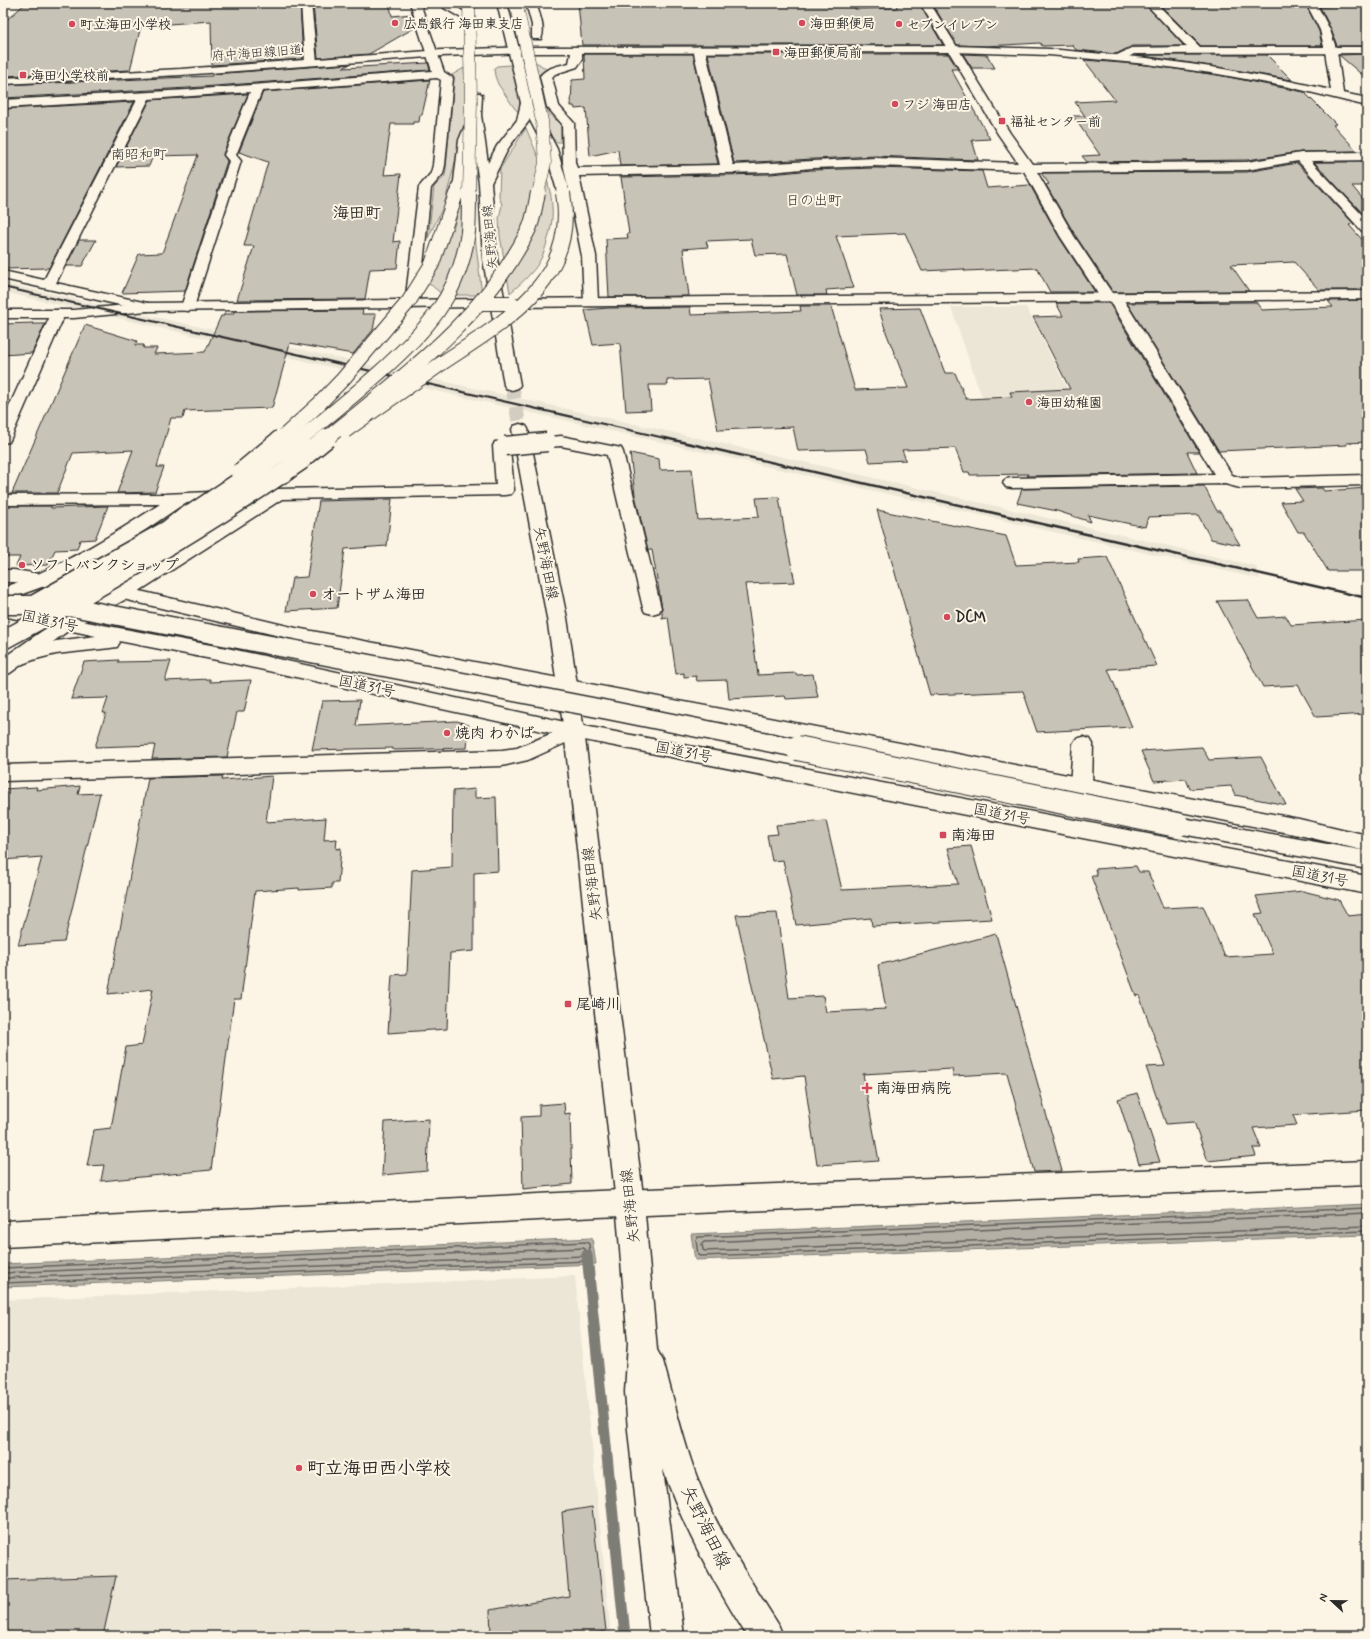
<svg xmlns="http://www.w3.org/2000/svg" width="1370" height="1639" font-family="Mynerve,'Klee One',sans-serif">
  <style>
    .built { fill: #ece6d7 }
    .green { fill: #ded8ca; stroke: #84827a }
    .water { fill: #b4b0a5; stroke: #7d7b74 }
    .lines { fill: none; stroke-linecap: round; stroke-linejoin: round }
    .shore { stroke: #62605c; stroke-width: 1.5 }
    .stream { stroke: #7d7b74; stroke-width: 11 }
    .building { fill: #c8c3b7; stroke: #2b2b2b }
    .secondary-tunnel { stroke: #d2cdc0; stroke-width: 14; stroke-dasharray: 14 8; stroke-linecap: butt }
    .minor-casing { stroke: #2b2b2b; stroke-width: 3 }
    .tertiary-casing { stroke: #2b2b2b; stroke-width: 3 }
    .secondary-casing { stroke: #2b2b2b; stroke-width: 3 }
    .trunk-casing { stroke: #2b2b2b; stroke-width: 3 }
    .minor { fill: #fcf5e5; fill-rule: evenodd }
    .tertiary { fill: #fcf5e5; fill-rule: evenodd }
    .secondary { fill: #fcf5e5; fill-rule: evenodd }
    .trunk { fill: #fcf5e5; fill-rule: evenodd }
    .rail-far1 { stroke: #2b2b2b; stroke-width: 2 }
    .rail { stroke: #2b2b2b; stroke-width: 2.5 }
    .minor-bridge-casing { stroke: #2b2b2b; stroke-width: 21; stroke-linecap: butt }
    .tertiary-bridge-casing { stroke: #2b2b2b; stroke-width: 16; stroke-linecap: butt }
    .trunk-bridge-far3-casing { stroke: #2b2b2b; stroke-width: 13; stroke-linecap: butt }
    .trunk-bridge-far2-casing { stroke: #2b2b2b; stroke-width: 16; stroke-linecap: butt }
    .trunk-bridge-far1-casing { stroke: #2b2b2b; stroke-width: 21; stroke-linecap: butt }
    .trunk-bridge-casing { stroke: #2b2b2b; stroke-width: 26; stroke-linecap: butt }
    .motorway-bridge-far2-casing { stroke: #2b2b2b; stroke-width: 13; stroke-linecap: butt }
    .motorway-bridge-far1-casing { stroke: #2b2b2b; stroke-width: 16; stroke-linecap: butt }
    .motorway-bridge-casing { stroke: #2b2b2b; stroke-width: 21; stroke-linecap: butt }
    .minor-bridge { stroke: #fcf5e5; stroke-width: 18 }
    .tertiary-bridge { stroke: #fcf5e5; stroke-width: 14 }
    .trunk-bridge-far3 { stroke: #fcf5e5; stroke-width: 12 }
    .trunk-bridge-far2 { stroke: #fcf5e5; stroke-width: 14 }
    .trunk-bridge-far1 { stroke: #fcf5e5; stroke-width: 18 }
    .trunk-bridge { stroke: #fcf5e5; stroke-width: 24 }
    .motorway-bridge-far2 { stroke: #fcf5e5; stroke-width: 12 }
    .motorway-bridge-far1 { stroke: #fcf5e5; stroke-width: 14 }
    .motorway-bridge { stroke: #fcf5e5; stroke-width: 18 }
    .poi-dot { fill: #d1495b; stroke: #fcf5e5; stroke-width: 1.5 }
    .labels { text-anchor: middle; stroke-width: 4; stroke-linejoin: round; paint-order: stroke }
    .far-poi-label { font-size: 13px; font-weight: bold; fill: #2b2b2b; stroke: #fcf5e5; text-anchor: start }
    .far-street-label { font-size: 13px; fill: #2b2b2b; stroke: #fcf5e5 }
    .far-quarter-label { font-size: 14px; fill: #2b2b2b; stroke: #fcf5e5 }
    .street-label { font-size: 15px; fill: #2b2b2b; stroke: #fcf5e5 }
    .poi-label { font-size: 15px; font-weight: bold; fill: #2b2b2b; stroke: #fcf5e5; text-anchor: start }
    .far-district-label { font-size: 16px; font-weight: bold; fill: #2b2b2b; stroke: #fcf5e5 }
    .near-poi-label { font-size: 18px; font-weight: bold; fill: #2b2b2b; stroke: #fcf5e5; text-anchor: start }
    .near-street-label { font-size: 18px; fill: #2b2b2b; stroke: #fcf5e5 }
  </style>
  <rect width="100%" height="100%" fill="#fcf5e5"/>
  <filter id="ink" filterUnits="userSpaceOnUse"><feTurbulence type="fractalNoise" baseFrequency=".025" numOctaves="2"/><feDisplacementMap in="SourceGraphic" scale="8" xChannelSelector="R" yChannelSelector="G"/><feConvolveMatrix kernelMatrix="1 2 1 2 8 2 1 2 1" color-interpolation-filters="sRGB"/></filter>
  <g filter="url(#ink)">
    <!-- built -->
    <path class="built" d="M3,283L774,455L1256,566L1260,579L3,292Z
      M951,307H1026L1083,419L1059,421L1086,477L1017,478L977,384Z
      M575,1276L611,1636H3V1300Z"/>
    <!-- green -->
    <path class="green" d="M538,63L547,70L540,74L542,95L549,114L561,124V142H557L515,109L498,84L495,76L494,68L497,66Z
      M464,68L467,116L444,205L428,238L434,187L445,176L446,169L454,78L452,75Z
      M526,128C542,168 562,199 547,242C544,254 539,265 530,274C524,281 517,287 510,293L500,236L499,218L502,205L499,196L500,169Z
      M476,174L473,219L482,295H443L431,285L425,284L454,226L469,175Z"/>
    <!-- water -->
    <path class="water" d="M1367,1204V1235L695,1260L691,1234Z
      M592,1238L596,1264L3,1287V1264Z"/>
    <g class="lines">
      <!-- shore -->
      <path class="shore" d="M1367,1208L698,1237L696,1240L698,1255L700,1256L1367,1231
        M1367,1213L704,1242L702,1244L703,1250L705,1251L1367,1226
        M3,1268L587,1242L589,1244L591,1259L590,1261L3,1283
        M3,1273L583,1248L585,1249L586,1254L584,1256L3,1278"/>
      <!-- stream -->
      <path class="stream" d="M587,1255L625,1636"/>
    </g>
    <!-- building -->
    <path class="building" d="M26,3H300L303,59L212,65L211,21L141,26L130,70L3,76V23Z
      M313,3H361V6L386,4V6H390L392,16L412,14L416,27L369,54L318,58Z
      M578,3H852L855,9L897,8L896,3H919L943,45H582Z
      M932,3L968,4L970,7L1021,5L1020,3H1144L1184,46H1132L1116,54L1076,50L1072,45L1042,46L1040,43L986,46L957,45Z
      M1158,3H1297L1302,7H1307L1319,31L1322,46H1201Z
      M1367,5V46H1337L1331,29L1320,7Z
      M584,54H693L718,164L620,166L618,150L590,156L586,108L575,109L574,106H571L572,80L585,79Z
      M708,54H948L958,69H951L990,139L972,140L978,160L875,156L734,163Z
      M963,54L987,55L995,68H972Z
      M1367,54V79L1339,55Z
      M1136,55H1267L1292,80L1218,67Z
      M1084,60L1147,65L1218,75L1304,92L1336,124L1333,125L1357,151L1301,152L1247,160L1087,162L1082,156L1100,155L1073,116H1085L1075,102L1115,100Z
      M428,63L430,70L188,88L3,98V85L212,76V74L350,64L343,68Z
      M430,80L422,115H420L419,122H413V124H391L384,175L401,174L393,242L400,241L397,268L370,269L365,299L237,300L254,246H244L268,162L239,152L263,92Z
      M248,94L223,154L227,161L185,291L122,293L139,254L162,253L198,155L153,156L149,166L116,167L150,100Z
      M134,102L49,268L3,269V252L6,247H3V109Z
      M1314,162H1367V186H1352L1367,204V218Z
      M1297,163L1354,224L1349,225L1367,245V290H1319L1294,262L1231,265L1249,291L1113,292L1075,235L1046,185L1049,184L1041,173L1247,172Z
      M875,168L982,171L987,188L1030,185L1059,237L1095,292H1050L1037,268L965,271L964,269L922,271L905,233L836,236L854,288L826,290L827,295H797L787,254L755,255L751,239L706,241L708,247L683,249L689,296L609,297L606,239L628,238L627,234H629L621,177L771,174L812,170Z
      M79,240H96L82,266H66Z
      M1367,300V442L1346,443L1347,445L1219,451L1127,303L1256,302L1262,310L1333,307L1328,301Z
      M1056,303H1109L1199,452H1187L1197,473L1027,476L1028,474L970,475L969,472H964L955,448L902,450L906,460L870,462L866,449L798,451L793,427L718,430L708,379L667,380L668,385H649L651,410L626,411L620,343L593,345L585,310L608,308L690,307L691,315L801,311L800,306H831L855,390L908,388L886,332L879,309L920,308L945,373H955L966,399L1012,397L1010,392L1070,389L1033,317L1063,316Z
      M363,310L362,314H376L373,330L353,354L290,343L272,408L185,411L183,418H171L157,467H164L155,492L117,493L133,450L73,453L57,493H12L85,325L137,341L135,345H144L143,348H157L154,354L205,352L221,316H224V314H233L234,311Z
      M33,323L32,324H45L32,353L3,355V324Z
      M630,453L659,459L660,470L692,469L698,520L759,517L756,498L779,497L785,535L795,582L745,584L758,675L796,673L797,675L813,674L818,697L786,699L785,696L729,699L727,680L697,681L696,676L684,677V673L676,674L668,617L662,618V608L652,550H648L635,495Z
      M1204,486L1217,511H1220L1240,545L1211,539L1198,515L1148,517L1145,527L1088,515L1091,522L1057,511L1017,503L1022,489Z
      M1322,488L1324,491L1367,488V571H1328L1304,532H1298L1281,502L1303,501L1295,489Z
      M392,499L387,546L345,549L337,608L286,611L292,578L307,577L319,501Z
      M6,506H51V508L108,506L95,539L80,540L77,549L55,550L48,565L16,566L20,557H3V514Z
      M877,510L1006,536L1016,565L1079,562L1078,559L1107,557L1157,666L1108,669L1132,727L1037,732L1023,691L930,695Z
      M1248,600L1258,618L1286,616L1291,625L1367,620V714L1316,717L1298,685L1263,687L1217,601Z
      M119,660L118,662L171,661L165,681L210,679V682L251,680L244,712H237L227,757L152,759L155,745L95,747L106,713H103L108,698L71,699L84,662Z
      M360,700L356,726L457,721L469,725L467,748L393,750V748L312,750L322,701Z
      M1202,747L1209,760L1261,757L1286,805L1235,795L1231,786L1190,789L1186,779L1154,781L1141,751Z
      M223,776L222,780L272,776L266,822L326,818L324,840L337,839L336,849L341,848L338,883H332V888L299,890V888L255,891L241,999H234L211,1170L101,1181L104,1165L87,1166L94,1130L111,1128L126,1047L142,1045L153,989L108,994L148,778Z
      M80,786L78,794L100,793L64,942L18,945L42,857L3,860V789L37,787L36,790Z
      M475,789V798L496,797L498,871L474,873V951L450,953L447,1029L388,1033L392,975L407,974L412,870L452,867L453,791Z
      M826,821L842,890L958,884L948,848L971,846L992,919L872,926L871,918L796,925L783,860L772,861L767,835L778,834L776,825Z
      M1136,866L1139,872H1148L1163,908L1203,906L1225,957L1273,954L1255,914L1263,913L1256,896L1303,891L1339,900L1348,916L1367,914V1110L1293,1115L1297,1125L1253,1128L1261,1148H1253L1256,1156L1208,1161L1194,1122L1166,1124L1146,1067L1165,1066L1139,995L1136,996L1091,876H1097L1095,869Z
      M777,913L789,998L823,996L826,1012L886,1009L878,965L996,934L1062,1171L1034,1172L1007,1073L953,1076L952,1069L863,1074L879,1161L817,1165L804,1076L773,1079L736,915Z
      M1137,1093L1160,1162L1139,1164L1118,1099Z
      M564,1103L565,1114L570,1113L572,1184L523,1189L521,1117L539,1116V1105Z
      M429,1119L427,1171L382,1175L385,1122Z
      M592,1507L606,1631L580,1636H491L490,1610L569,1596L562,1512Z
      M116,1576L103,1636H3V1580Z"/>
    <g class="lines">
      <!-- secondary-tunnel -->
      <path class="secondary-tunnel" d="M512,385L520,429"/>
      <defs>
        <path id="minor" d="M301,3H311L317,62L311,65L305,62Z
          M410,3H420L444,72L453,78L445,165L443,174L431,188L419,304L417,307L412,308L407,307L405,304L419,187L431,173L433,165L441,80L437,78L262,91L236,155L241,161L193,310L188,311L183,310L181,307L229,161L224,155L250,92L149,99L56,283L152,304L154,307L152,310L147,311L3,279V271L44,280L137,100L3,108V100L188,90L432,71Z
          M443,3H453V5L472,17L471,19H463L444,8Z
          M526,3H536C539,13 546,29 541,39H533L532,37V25Z
          M920,3H930L1010,133L1032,164L1247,162L1301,153L1367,152V160L1311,161L1367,220V232L1362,231L1298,161L1247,170L1037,172L1074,236L1112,293L1120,294L1122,297L1232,475L1241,478L1367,475V485L1240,488L1225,484L1012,488L1006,487L1003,483L1006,479L1012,478L1214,474L1110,301L1102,300L1100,297L1060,236L1024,171L875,166L812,168L771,172L579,176L596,256L598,302L596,305L591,306L586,305L584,302L582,256L563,163L562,124L547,107L540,76C547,67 559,66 569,63L572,48L576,47L582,50V60L577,67L555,74L552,77L559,106L574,123L575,163L577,168L720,165L693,49L699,46L705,49L733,165L875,158L1018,163L998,134Z
          M1145,3H1156L1200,47H1367V53L1134,54L1123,60H1115L1113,58L1115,56L1132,48L1187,47Z
          M58,310L63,311L65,314L11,438L9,442L3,443V420L51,314L53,311Z
          M561,436L621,448L623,452L661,608L659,612L652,614L645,612L643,608L607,455L561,446L547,447L541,446L539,442L541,438Z
          M505,441L511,442L513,446L510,450L514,490L511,494L505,495L282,499L130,597L72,628L10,673L3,675V658L58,620L116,589L257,500L185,503L132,539L50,584L3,601V588C59,568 110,537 160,504L3,505V495L165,494L278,489L496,485L493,446L495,442Z
          M574,724L581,726L584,731L581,736L528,760L502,766L3,781V765L502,750L517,748Z
          M1083,737L1090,739L1093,744L1092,785L1089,791L1081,793L1073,791L1070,785L1073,744L1076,739Z
          M1367,1161V1185L598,1217L3,1247V1221L598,1191Z"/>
        <path id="tertiary" d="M1306,3H1316L1330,30L1337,51L1343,93L1367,98V106L1289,87L1218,74L1147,64L1049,55L954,52L534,53L442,56L181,75L3,84V78L181,69L442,50L534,47L954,46L1049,49L1147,58L1218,68L1289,81L1331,90L1325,51L1320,30Z
          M1367,291V299L511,307L506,306L504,303L506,300L511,299Z
          M481,299L486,300L488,303L486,306L481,307L147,311L74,318H3V310H74L147,303Z"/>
        <path id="secondary" d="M497,3H507L533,103L529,121L509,147L491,183L497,259L520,385L518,388L512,390L506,388L504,385L483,259L479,183L469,115L470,95L472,93H480L482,95L481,115L488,163L497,146L517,120L521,103Z
          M520,424L526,426L528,429L567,618L584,731L644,1203L657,1350L663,1361C676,1407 686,1454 705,1497C725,1542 752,1583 778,1624L783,1636H747C714,1583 683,1528 663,1469L684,1636H650L628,1430L625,1392L628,1342L616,1203L564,731L547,618L512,429L514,426Z"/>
        <path id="trunk" d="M527,99L531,100L533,103L557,149L568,187L567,190H557L556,187L545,149L521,103L523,100Z
          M474,114L478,115L480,118C477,125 472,134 471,141C468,159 471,182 461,197H451L449,194L454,181L459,140L468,118L470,115Z
          M3,570H14L123,587L296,628L1299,819L1367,835V869L1177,833L1169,831L1166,825L1169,819L1177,817L1366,851L1299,835L296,640L123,599L14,582H3Z
          M3,604L65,618L227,648L574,724L1367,876V894L574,738L227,662L119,641L120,642L117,647L110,648L56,654L36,659L3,671V657L9,654L56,641L96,636L3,616Z"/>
      </defs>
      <!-- minor casing -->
      <use href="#minor" class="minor-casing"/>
      <!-- tertiary casing -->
      <use href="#tertiary" class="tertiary-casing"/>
      <!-- secondary casing -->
      <use href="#secondary" class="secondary-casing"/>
      <!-- trunk casing -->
      <use href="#trunk" class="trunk-casing"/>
      <!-- minor -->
      <use href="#minor" class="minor"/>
      <!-- tertiary -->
      <use href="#tertiary" class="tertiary"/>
      <!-- secondary -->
      <use href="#secondary" class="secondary"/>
      <!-- trunk -->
      <use href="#trunk" class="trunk"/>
      <!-- rail-far1 -->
      <path class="rail-far1" d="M3,287L669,439"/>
      <!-- rail -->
      <path class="rail" d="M665,438L1367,598"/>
      <defs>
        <path id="minor-bridge" d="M505,446L547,442"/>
        <path id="tertiary-bridge" d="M481,303H511"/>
        <path id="trunk-bridge-far3" d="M562,187L563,194"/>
        <path id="trunk-bridge-far2" d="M345,431C377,408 410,386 442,363C505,321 578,281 563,193
          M281,439L318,405L343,379L409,301L432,264L456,194"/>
        <path id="trunk-bridge-far1" d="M240,473L282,438
          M3,605H36L77,608L608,710L802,749
          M33,605L169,529L186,515
          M3,640C106,585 206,526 302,460"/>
        <path id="trunk-bridge" d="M797,748L1177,825"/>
        <path id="motorway-bridge-far2" d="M514,3L518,11L542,121L545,163L538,194
          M469,194L471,101L469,3"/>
        <path id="motorway-bridge-far1" d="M300,439C327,418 353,396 379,373C425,332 460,296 468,232C469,220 469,206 469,193
          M326,439C400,378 484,320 528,231C534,220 535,205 538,193"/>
        <path id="motorway-bridge" d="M284,473L327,438
          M169,529L251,474L301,438"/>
      </defs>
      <!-- minor-bridge casing -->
      <use href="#minor-bridge" class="minor-bridge-casing"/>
      <!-- tertiary-bridge casing -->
      <use href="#tertiary-bridge" class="tertiary-bridge-casing"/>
      <!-- trunk-bridge-far3 casing -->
      <use href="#trunk-bridge-far3" class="trunk-bridge-far3-casing"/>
      <!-- trunk-bridge-far2 casing -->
      <use href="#trunk-bridge-far2" class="trunk-bridge-far2-casing"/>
      <!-- trunk-bridge-far1 casing -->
      <use href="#trunk-bridge-far1" class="trunk-bridge-far1-casing"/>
      <!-- trunk-bridge casing -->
      <use href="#trunk-bridge" class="trunk-bridge-casing"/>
      <!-- motorway-bridge-far2 casing -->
      <use href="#motorway-bridge-far2" class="motorway-bridge-far2-casing"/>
      <!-- motorway-bridge-far1 casing -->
      <use href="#motorway-bridge-far1" class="motorway-bridge-far1-casing"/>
      <!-- motorway-bridge casing -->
      <use href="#motorway-bridge" class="motorway-bridge-casing"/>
      <!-- minor-bridge -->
      <use href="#minor-bridge" class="minor-bridge"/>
      <!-- tertiary-bridge -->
      <use href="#tertiary-bridge" class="tertiary-bridge"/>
      <!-- trunk-bridge-far3 -->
      <use href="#trunk-bridge-far3" class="trunk-bridge-far3"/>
      <!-- trunk-bridge-far2 -->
      <use href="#trunk-bridge-far2" class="trunk-bridge-far2"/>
      <!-- trunk-bridge-far1 -->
      <use href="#trunk-bridge-far1" class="trunk-bridge-far1"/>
      <!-- trunk-bridge -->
      <use href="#trunk-bridge" class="trunk-bridge"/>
      <!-- motorway-bridge-far2 -->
      <use href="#motorway-bridge-far2" class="motorway-bridge-far2"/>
      <!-- motorway-bridge-far1 -->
      <use href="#motorway-bridge-far1" class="motorway-bridge-far1"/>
      <!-- motorway-bridge -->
      <use href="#motorway-bridge" class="motorway-bridge"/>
    </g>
  </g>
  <!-- markers -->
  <g class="poi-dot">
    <circle cx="395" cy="23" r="4"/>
    <circle cx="802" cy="23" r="4"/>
    <circle cx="72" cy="24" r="4"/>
    <circle cx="899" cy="24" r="4"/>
    <rect x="772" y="48" width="8" height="8" rx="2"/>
    <rect x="19" y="71" width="8" height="8" rx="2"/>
    <circle cx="895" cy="104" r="4"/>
    <rect x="998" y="117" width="8" height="8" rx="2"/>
    <circle cx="1029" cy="402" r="4"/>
    <circle cx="22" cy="565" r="4"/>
    <circle cx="313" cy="594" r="4"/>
    <circle cx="947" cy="617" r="4"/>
    <circle cx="447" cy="733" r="4"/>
    <rect x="939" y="831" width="8" height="8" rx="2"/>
    <rect x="564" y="1000" width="8" height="8" rx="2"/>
    <path d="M865 1082h4v4h4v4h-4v4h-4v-4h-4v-4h4z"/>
    <circle cx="299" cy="1468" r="4"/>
  </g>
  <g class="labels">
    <!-- far-poi labels -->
    <g class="far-poi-label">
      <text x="403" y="28">広島銀行 海田東支店</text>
      <text x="810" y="28">海田郵便局</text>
      <text x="80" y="29">町立海田小学校</text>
      <text x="907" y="29">セブンイレブン</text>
      <text x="784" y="57">海田郵便局前</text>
      <text x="31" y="80">海田小学校前</text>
      <text x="903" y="109">フジ 海田店</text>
      <text x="1010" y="126">福祉センター前</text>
      <text x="1037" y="407">海田幼稚園</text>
    </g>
    <!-- far-street labels -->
    <g class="far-street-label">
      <text transform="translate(257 52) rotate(-4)" y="5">府中海田線旧道</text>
      <text transform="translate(489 237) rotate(-95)" y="5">矢野海田線</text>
    </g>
    <!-- far-quarter labels -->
    <g class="far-quarter-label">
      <text x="139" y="159">南昭和町</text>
      <text x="814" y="205">日の出町</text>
    </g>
    <!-- street labels -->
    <g class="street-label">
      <text transform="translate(546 563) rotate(79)" y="5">矢野海田線</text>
      <text transform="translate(50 621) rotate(12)" y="5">国道31号</text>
      <text transform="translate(367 686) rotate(12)" y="5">国道31号</text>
      <text transform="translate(684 752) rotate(11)" y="5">国道31号</text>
      <text transform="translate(1002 814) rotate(11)" y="5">国道31号</text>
      <text transform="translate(1320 876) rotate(11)" y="5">国道31号</text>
      <text transform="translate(592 884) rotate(-97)" y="5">矢野海田線</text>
      <text transform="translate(630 1206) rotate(-96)" y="5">矢野海田線</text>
    </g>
    <!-- poi labels -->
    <g class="poi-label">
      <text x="30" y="570">ソフトバンクショップ</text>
      <text x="321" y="599">オートザム海田</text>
      <text x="955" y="622">DCM</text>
      <text x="455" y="738">焼肉 わかば</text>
      <text x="951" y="840">南海田</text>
      <text x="576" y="1009">尾崎川</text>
      <text x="876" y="1093">南海田病院</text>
    </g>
    <!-- far-district labels -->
    <g class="far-district-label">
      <text x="357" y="218">海田町</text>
    </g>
    <!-- near-poi labels -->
    <g class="near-poi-label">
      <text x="307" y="1474">町立海田西小学校</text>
    </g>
    <!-- near-street labels -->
    <g class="near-street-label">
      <text transform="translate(706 1527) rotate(64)" y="6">矢野海田線</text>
    </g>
  </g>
  <!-- margin -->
  <rect width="1370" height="1639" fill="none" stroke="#fcf5e5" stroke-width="16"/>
  <rect x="8" y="8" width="1354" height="1623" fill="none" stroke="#2b2b2b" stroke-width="1.5" filter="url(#ink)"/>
  <!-- north arrow -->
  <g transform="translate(1332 1601) rotate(292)" stroke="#fcf5e5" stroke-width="3" paint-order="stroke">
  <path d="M0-3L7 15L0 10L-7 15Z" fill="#2b2b2b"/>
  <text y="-6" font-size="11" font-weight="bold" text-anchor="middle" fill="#2b2b2b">N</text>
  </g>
</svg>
